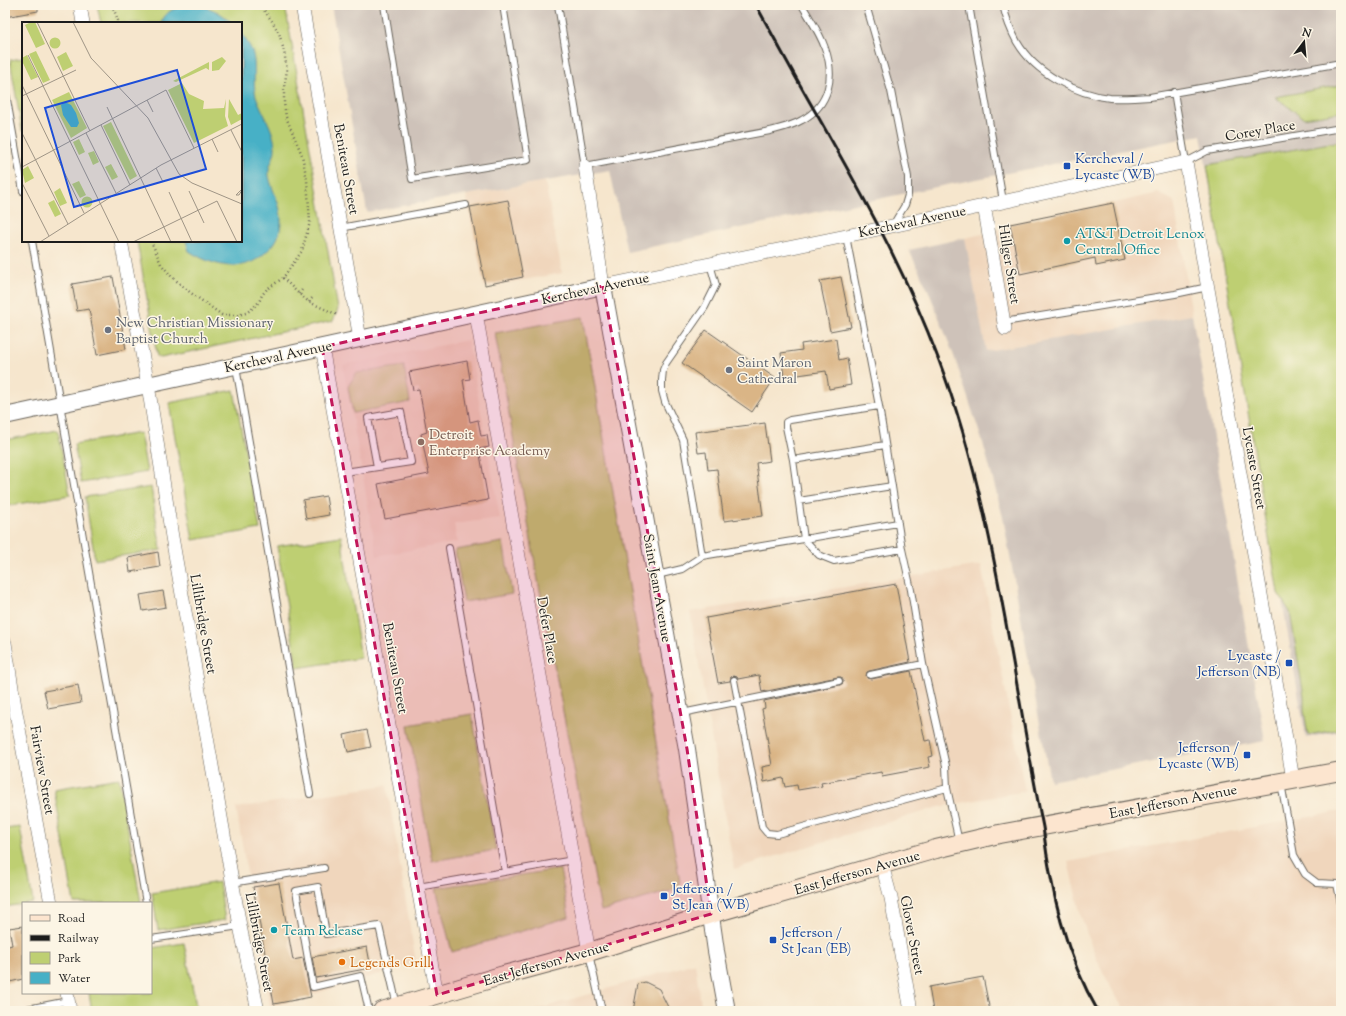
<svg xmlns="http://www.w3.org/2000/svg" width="1346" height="1016" font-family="'Sorts Mill Goudy',serif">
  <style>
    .built { fill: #f0d6bc }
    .industrial { fill: #cec2b9 }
    .green { fill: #becf72; stroke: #6d7647 }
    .water { fill: #47b0c6; stroke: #326671 }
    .building { fill: #dab586 }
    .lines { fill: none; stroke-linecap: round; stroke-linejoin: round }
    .service-casing { stroke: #68635a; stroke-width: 8 }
    .minor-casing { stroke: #68635a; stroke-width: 14 }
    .tertiary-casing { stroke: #68635a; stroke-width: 18 }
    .secondary-casing { stroke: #68635a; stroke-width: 20 }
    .path { stroke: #68635a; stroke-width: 2.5; stroke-dasharray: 1 3; stroke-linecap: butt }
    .service { stroke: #fff; stroke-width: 6 }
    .minor { stroke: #fff; stroke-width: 13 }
    .tertiary { stroke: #fff; stroke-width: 16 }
    .secondary { stroke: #fce5cf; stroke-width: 18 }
    .rail { stroke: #1c1c1c; stroke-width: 3 }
    .marked { fill: #c2185b; fill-opacity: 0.2; stroke: #c2185b; stroke-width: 3; stroke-dasharray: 8 5; stroke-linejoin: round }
    .transit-dot { fill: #1a4fb4; stroke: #fcf5e5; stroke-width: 1.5 }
    .culture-dot { fill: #0f9aa8; stroke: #fcf5e5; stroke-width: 1.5 }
    .worship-dot { fill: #6b7280; stroke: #fcf5e5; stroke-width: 1.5 }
    .education-dot { fill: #8d6e63; stroke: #fcf5e5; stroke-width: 1.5 }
    .food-dot { fill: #e8710a; stroke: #fcf5e5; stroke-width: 1.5 }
    .labels { text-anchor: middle; stroke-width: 3; stroke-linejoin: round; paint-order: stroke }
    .street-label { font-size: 14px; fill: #1c1c1c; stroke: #fcf5e5 }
    .transit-label { font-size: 14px; fill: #164399; stroke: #fcf5e5; text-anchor: start }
    .culture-label { font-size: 14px; fill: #0d838f; stroke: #fcf5e5; text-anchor: start }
    .worship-label { font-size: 14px; fill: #5b616d; stroke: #fcf5e5; text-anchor: start }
    .education-label { font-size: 14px; fill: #785e54; stroke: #fcf5e5; text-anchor: start }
    .food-label { font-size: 14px; fill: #c56008; stroke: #fcf5e5; text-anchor: start }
    .inset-road { fill: none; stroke: #9f9586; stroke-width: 1 }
    .view { fill: #1d4ed8; fill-opacity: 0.15; stroke: #1d4ed8; stroke-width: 2 }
    .inset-edge { fill: none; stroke: #1c1c1c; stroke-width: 2 }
  </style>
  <rect width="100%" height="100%" fill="#fcf5e5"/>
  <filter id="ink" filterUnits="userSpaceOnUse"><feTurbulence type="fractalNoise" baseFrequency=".025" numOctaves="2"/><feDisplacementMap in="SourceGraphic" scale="8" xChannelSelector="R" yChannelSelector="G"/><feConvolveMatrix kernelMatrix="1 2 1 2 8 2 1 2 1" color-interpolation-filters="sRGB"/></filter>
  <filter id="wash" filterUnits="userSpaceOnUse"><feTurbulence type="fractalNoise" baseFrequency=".012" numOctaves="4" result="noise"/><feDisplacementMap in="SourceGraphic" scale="16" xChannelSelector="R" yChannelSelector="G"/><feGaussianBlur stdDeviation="0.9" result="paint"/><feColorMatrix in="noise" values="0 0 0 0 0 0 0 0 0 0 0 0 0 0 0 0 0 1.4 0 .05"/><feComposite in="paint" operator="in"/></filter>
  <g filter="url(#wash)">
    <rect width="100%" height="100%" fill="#f6e6cd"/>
    <!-- built -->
    <path class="built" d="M545,181L562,273L484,287L466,195Z
      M1158,193L1174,201L1192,315L986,352L965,238Z
      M468,340L500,518L454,524L457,542L377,556L343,365Z
      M981,565L1025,791L939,807L734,869L690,612Z
      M387,785L416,963L270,1007L236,808Z
      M1341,811V1011H1125L1113,991L1098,962L1088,937L1081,916L1068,862Z
      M695,963L702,1011H533L562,1002Z"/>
    <!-- industrial -->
    <path class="industrial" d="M331,5H1341V731L1306,738L1201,135L921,190L627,252L610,170L367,212Z
      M965,238L986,351L1192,315L1265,741L1050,781L1003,517L983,443L954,356L929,292L909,250Z"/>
    <!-- green -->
    <path class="green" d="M97,5H285L338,309L333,321L161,358L157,356L137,241H241V23H101Z
      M23,58V131H22L10,60Z
      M1341,85V112L1304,118L1275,97Z
      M1341,141V729L1308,735L1304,711V697L1290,612L1278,593L1207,165Z
      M583,317L681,888L601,911L537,575L495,333Z
      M404,366L410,402L353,413L348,387L356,373Z
      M234,390L260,529L193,540L169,403Z
      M58,430L70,495L6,506L5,500V440Z
      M140,433L147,472L81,483L74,444Z
      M151,487L161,550L95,560L85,497Z
      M341,536L361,658L297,668L277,546Z
      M503,542L512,594L464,602L455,550Z
      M472,714L496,850L432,861L408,725Z
      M119,778L141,903H74L54,789Z
      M20,827L33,902L5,907V829Z
      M560,869L569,917L452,952L436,888Z
      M219,882L225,920L158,930L152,893Z
      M184,943L197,1011H92L89,993H151V948Z"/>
    <!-- water -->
    <path class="water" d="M194,6C209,6 221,12 232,23H161C168,7 179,7 194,6Z
      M241,32C244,38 250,45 252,51C257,65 252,82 256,96C262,113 274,129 275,147C276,157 267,166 269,176C272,192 282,204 281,223C280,235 276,244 267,251C261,257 254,262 246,264C227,270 204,261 189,251L186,241H241Z"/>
    <g id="blocks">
      <!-- building -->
      <path class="building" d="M5,5H38V11L5,17Z
        M508,200L523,277L485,285L470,207Z
        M1113,203L1125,260L1096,266L1095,258L1020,274L1010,224Z
        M113,277L126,349L97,355L89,309L77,311L72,284Z
        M841,277L851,327L830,331L820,281Z
        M706,330L775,378L752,412L682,363Z
        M836,339L839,360L847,358L851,385L829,389L826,371L784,377L781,353L802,350L801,344Z
        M467,361L470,379L463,380L470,422L478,420L481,436L487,435L489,447L479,449L488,500L385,519L378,484L429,474L421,434L427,432L419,389L413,390L409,372Z
        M765,423L770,461L756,463L763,516L724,521L717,469L708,470L706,452L698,453L695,432Z
        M326,496L329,515L306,519L303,500Z
        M158,552L160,567L130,572L128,558Z
        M896,584L910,662L869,671L867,672L866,676L867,678L871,679L911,671L925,741L930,740L933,756L928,757L930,767L882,776L881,772L821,783L822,786L798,790L797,785L785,787L783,778L764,782L762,767L772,765L762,709L765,708L764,701L840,685L843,683V680L841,677H838L762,692L759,675L738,679L737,677L734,676L731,677L730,681L718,683L706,618Z
        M163,591L166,607L143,611L140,595Z
        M78,685L81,703L48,709L44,691Z
        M367,730L371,747L348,752L344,735Z
        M279,883L293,960L303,958L311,997L274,1004L253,887Z
        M23,926V979L5,983V947L12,945L9,928Z
        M367,947L371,968L316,978L312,957Z
        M983,977L990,1011H933L929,987Z
        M645,982L659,989L670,1011H633L638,984Z"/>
    </g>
  </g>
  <g filter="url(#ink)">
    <use href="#blocks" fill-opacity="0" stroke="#68635a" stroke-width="1"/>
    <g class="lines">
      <defs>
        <path id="service" d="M384,5L412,179L528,160L503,5
          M558,5L585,166L770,131C781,128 792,126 802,120C830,105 835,76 825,48C820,33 810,19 802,5
          M866,5L891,91L908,177V195L905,205L893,225
          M969,5L1003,201
          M1003,5C1006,18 1011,31 1017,42C1035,73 1075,94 1110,98C1123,99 1137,98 1150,97L1341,63
          M5,88L23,191
          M1174,92L1186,162L1207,151L1341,128
          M340,228L466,205
          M32,241L146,903
          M1004,322L1175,294L1208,287
          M236,367L310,794
          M879,406L790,420L786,422V427L793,460L804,539L898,523
          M793,460L885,445
          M345,472L411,462L401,412L368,418L377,467
          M799,501L892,486
          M449,548L505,872
          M902,549L911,590L923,664L946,766L947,788L959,842
          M702,556L683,440L665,402L662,391V380L663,370L666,363L705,307L716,285L710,264
          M657,575L682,569L702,556L804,539L819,555L834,561L902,549L879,406L846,236
          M870,675L923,664
          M734,680L762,827L767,833L777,834L947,788
          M682,713L839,681
          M1281,783L1294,855L1305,874L1317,883L1337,884L1341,904
          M232,883L324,868
          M418,887L573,860
          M151,939L240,926
          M589,954L602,1011
          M17,1011L68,1001
          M369,1011L361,976L313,987L296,891L318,887L326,934L379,926L397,1006"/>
        <path id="minor" d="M80,5L83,23
          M302,5L360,339
          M585,166L603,286L846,236L1186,162L1293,779
          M984,205L1005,329
          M121,241L148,385L172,537L240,926L258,1011
          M476,314L589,952
          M322,347L437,995
          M5,643L15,707L51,903
          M882,865L891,898L911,1011
          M67,993L70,1011"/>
        <path id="tertiary" d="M5,416L603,286L687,749L716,951L727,1011"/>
        <path id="secondary" d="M382,1011L504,975L589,952L711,914L936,849L999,834L1341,771"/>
      </defs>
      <!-- service casing -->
      <use href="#service" class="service-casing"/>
      <!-- minor casing -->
      <use href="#minor" class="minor-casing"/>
      <!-- tertiary casing -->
      <use href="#tertiary" class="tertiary-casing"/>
      <!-- secondary casing -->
      <use href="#secondary" class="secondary-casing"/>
      <!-- path -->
      <path class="path" d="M112,5L119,23
        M151,241L161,264L172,277L191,293L222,315H238L246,313L253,308L259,302L262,295L267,289L283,278L302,251L310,222L307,180L302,155L286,117L284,103V88L287,70L284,51L279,33L272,21L260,5
        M283,278L297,292L309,302L338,315
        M299,294L302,290
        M309,302L313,297"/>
      <!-- service -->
      <use href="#service" class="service"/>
      <!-- minor -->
      <use href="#minor" class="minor"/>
      <!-- tertiary -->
      <use href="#tertiary" class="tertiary"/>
      <!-- secondary -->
      <use href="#secondary" class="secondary"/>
      <!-- rail -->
      <path class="rail" d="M756,5C776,41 795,77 816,113C861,192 906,272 938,358C995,508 1011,670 1043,827C1051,891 1065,955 1098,1011"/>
    </g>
  </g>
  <!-- marked area -->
  <path class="marked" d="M603,286L687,749L711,914L437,995L322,347Z"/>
  <!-- markers -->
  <g class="transit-dot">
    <rect x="1063" y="162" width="8" height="8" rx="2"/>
    <rect x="1285" y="659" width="8" height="8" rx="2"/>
    <rect x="1243" y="751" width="8" height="8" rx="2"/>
    <rect x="660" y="892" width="8" height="8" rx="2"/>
    <rect x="769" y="936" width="8" height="8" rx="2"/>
  </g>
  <g class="culture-dot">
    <circle cx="1067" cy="241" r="4"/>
    <circle cx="274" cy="930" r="4"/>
  </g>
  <g class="worship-dot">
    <circle cx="108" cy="330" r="4"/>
    <circle cx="729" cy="370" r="4"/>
  </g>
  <circle class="education-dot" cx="421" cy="442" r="4"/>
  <circle class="food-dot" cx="342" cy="962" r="4"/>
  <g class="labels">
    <!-- street labels -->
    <g class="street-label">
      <text transform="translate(1260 130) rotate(-10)" y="5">Corey Place</text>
      <text transform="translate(347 169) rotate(80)" y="5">Beniteau Street</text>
      <text transform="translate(912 221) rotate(-12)" y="5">Kercheval Avenue</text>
      <text transform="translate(1010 264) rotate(81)" y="5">Hillger Street</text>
      <text transform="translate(595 288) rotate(-12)" y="5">Kercheval Avenue</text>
      <text transform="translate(278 356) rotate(-12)" y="5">Kercheval Avenue</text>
      <text transform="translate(1255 468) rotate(80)" y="5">Lycaste Street</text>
      <text transform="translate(658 588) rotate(80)" y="5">Saint Jean Avenue</text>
      <text transform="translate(204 624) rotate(80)" y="5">Lillibridge Street</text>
      <text transform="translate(548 630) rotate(80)" y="5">Defer Place</text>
      <text transform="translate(396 668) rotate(80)" y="5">Beniteau Street</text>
      <text transform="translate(43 770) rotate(80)" y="5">Fairview Street</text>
      <text transform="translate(1173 801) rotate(-11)" y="5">East Jefferson Avenue</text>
      <text transform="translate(857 872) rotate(-16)" y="5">East Jefferson Avenue</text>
      <text transform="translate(913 935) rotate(79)" y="5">Glover Street</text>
      <text transform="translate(260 942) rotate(79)" y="5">Lillibridge Street</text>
      <text transform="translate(546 963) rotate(-16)" y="5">East Jefferson Avenue</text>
    </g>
    <!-- transit labels -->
    <g class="transit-label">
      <text x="1075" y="163">Kercheval /<tspan x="1075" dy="16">Lycaste (WB)</tspan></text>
      <text x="1281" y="660" text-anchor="end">Lycaste /<tspan x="1281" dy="16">Jefferson (NB)</tspan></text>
      <text x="1239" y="752" text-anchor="end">Jefferson /<tspan x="1239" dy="16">Lycaste (WB)</tspan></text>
      <text x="672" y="893">Jefferson /<tspan x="672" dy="16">St Jean (WB)</tspan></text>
      <text x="781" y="937">Jefferson /<tspan x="781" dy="16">St Jean (EB)</tspan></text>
    </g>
    <!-- culture labels -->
    <g class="culture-label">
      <text x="1075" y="238">AT&amp;T Detroit Lenox<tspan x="1075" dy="16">Central Office</tspan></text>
      <text x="282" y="935">Team Release</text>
    </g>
    <!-- worship labels -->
    <g class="worship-label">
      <text x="116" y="327">New Christian Missionary<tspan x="116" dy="16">Baptist Church</tspan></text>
      <text x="737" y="367">Saint Maron<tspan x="737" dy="16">Cathedral</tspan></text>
    </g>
    <!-- education labels -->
    <g class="education-label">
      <text x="429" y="439">Detroit<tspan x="429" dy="16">Enterprise Academy</tspan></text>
    </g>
    <!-- food labels -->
    <g class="food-label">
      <text x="350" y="967">Legends Grill</text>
    </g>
  </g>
  <!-- overview -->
  <g transform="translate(22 22)">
    <rect width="220" height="220" fill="#f6e6cd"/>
    <path d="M9,0H13L23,22L14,26L3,3ZM27.5 21a5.5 5.5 0 1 1 11 0a5.5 5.5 0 1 1-11 0ZM14,29L28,58L21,61L7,32ZM44,30L51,44L41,49L35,35ZM5,33L16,55L9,58L0,39V36ZM200,35L204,39L197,48L190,49V40ZM187,40V48L184,46L154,60L151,59ZM160,61L167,72L182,79L181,87L202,86L204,77L203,94L206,104L172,121L146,68ZM47,70L65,106L49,116L30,78ZM207,77L216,93L220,91V97L209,103L206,95ZM89,100L115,154L108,158L81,104ZM57,117L63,130L57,133L51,120ZM72,129L77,140L71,143L66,131ZM89,142L96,155L90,158L83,145ZM6,144L12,156L3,161L0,148ZM57,159L64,173L58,176L50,162ZM38,166L45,181L38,184L32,170ZM59.5 180a5.5 5.5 0 1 1 11 0a5.5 5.5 0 1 1-11 0ZM32,178L39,192L33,195L26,181Z" fill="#becf72"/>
    <path d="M43,80L49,83L54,91L57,101L55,105H49L41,93L39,83Z" fill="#47b0c6"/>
    <path class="inset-road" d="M15,0L68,109M51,0L69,36L126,96L157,152L170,161L220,182M6,33L97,220M0,63L62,191M0,74L54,48M125,78L131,90M85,85L149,220M79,103L108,163M209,108L220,130M0,111L46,202M64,111L94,171M190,117L196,130M0,145L144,68L172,126M134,146L141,160M0,161L27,214M220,167L214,173H217L220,168M167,169L182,201M147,170L170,220M18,220L139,143L220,102M111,220L195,179L215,220"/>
    <path class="view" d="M155,48L184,147L52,185L23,86Z"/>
    <rect width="220" height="220" class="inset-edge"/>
  </g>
  <!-- margin -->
  <rect width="1346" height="1016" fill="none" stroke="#fcf5e5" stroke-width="20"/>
  <!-- legend -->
  <rect x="22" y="902" width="130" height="92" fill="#fcf5e5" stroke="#a29e95"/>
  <rect x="30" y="915" width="20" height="6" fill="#fce5cf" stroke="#a29e95"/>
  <text x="58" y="922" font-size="12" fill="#1c1c1c">Road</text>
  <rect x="30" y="935" width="20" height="6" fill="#1c1c1c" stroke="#a29e95"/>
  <text x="58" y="942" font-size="12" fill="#1c1c1c">Railway</text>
  <rect x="30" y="952" width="20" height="12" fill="#becf72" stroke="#a29e95"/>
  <text x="58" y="962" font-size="12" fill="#1c1c1c">Park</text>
  <rect x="30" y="972" width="20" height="12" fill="#47b0c6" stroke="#a29e95"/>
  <text x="58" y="982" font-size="12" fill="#1c1c1c">Water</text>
  <!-- north arrow -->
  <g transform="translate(1304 42) rotate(16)" stroke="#fcf5e5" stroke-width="3" paint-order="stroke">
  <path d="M0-3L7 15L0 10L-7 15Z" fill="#1c1c1c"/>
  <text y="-6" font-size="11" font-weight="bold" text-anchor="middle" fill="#1c1c1c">N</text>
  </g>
</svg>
